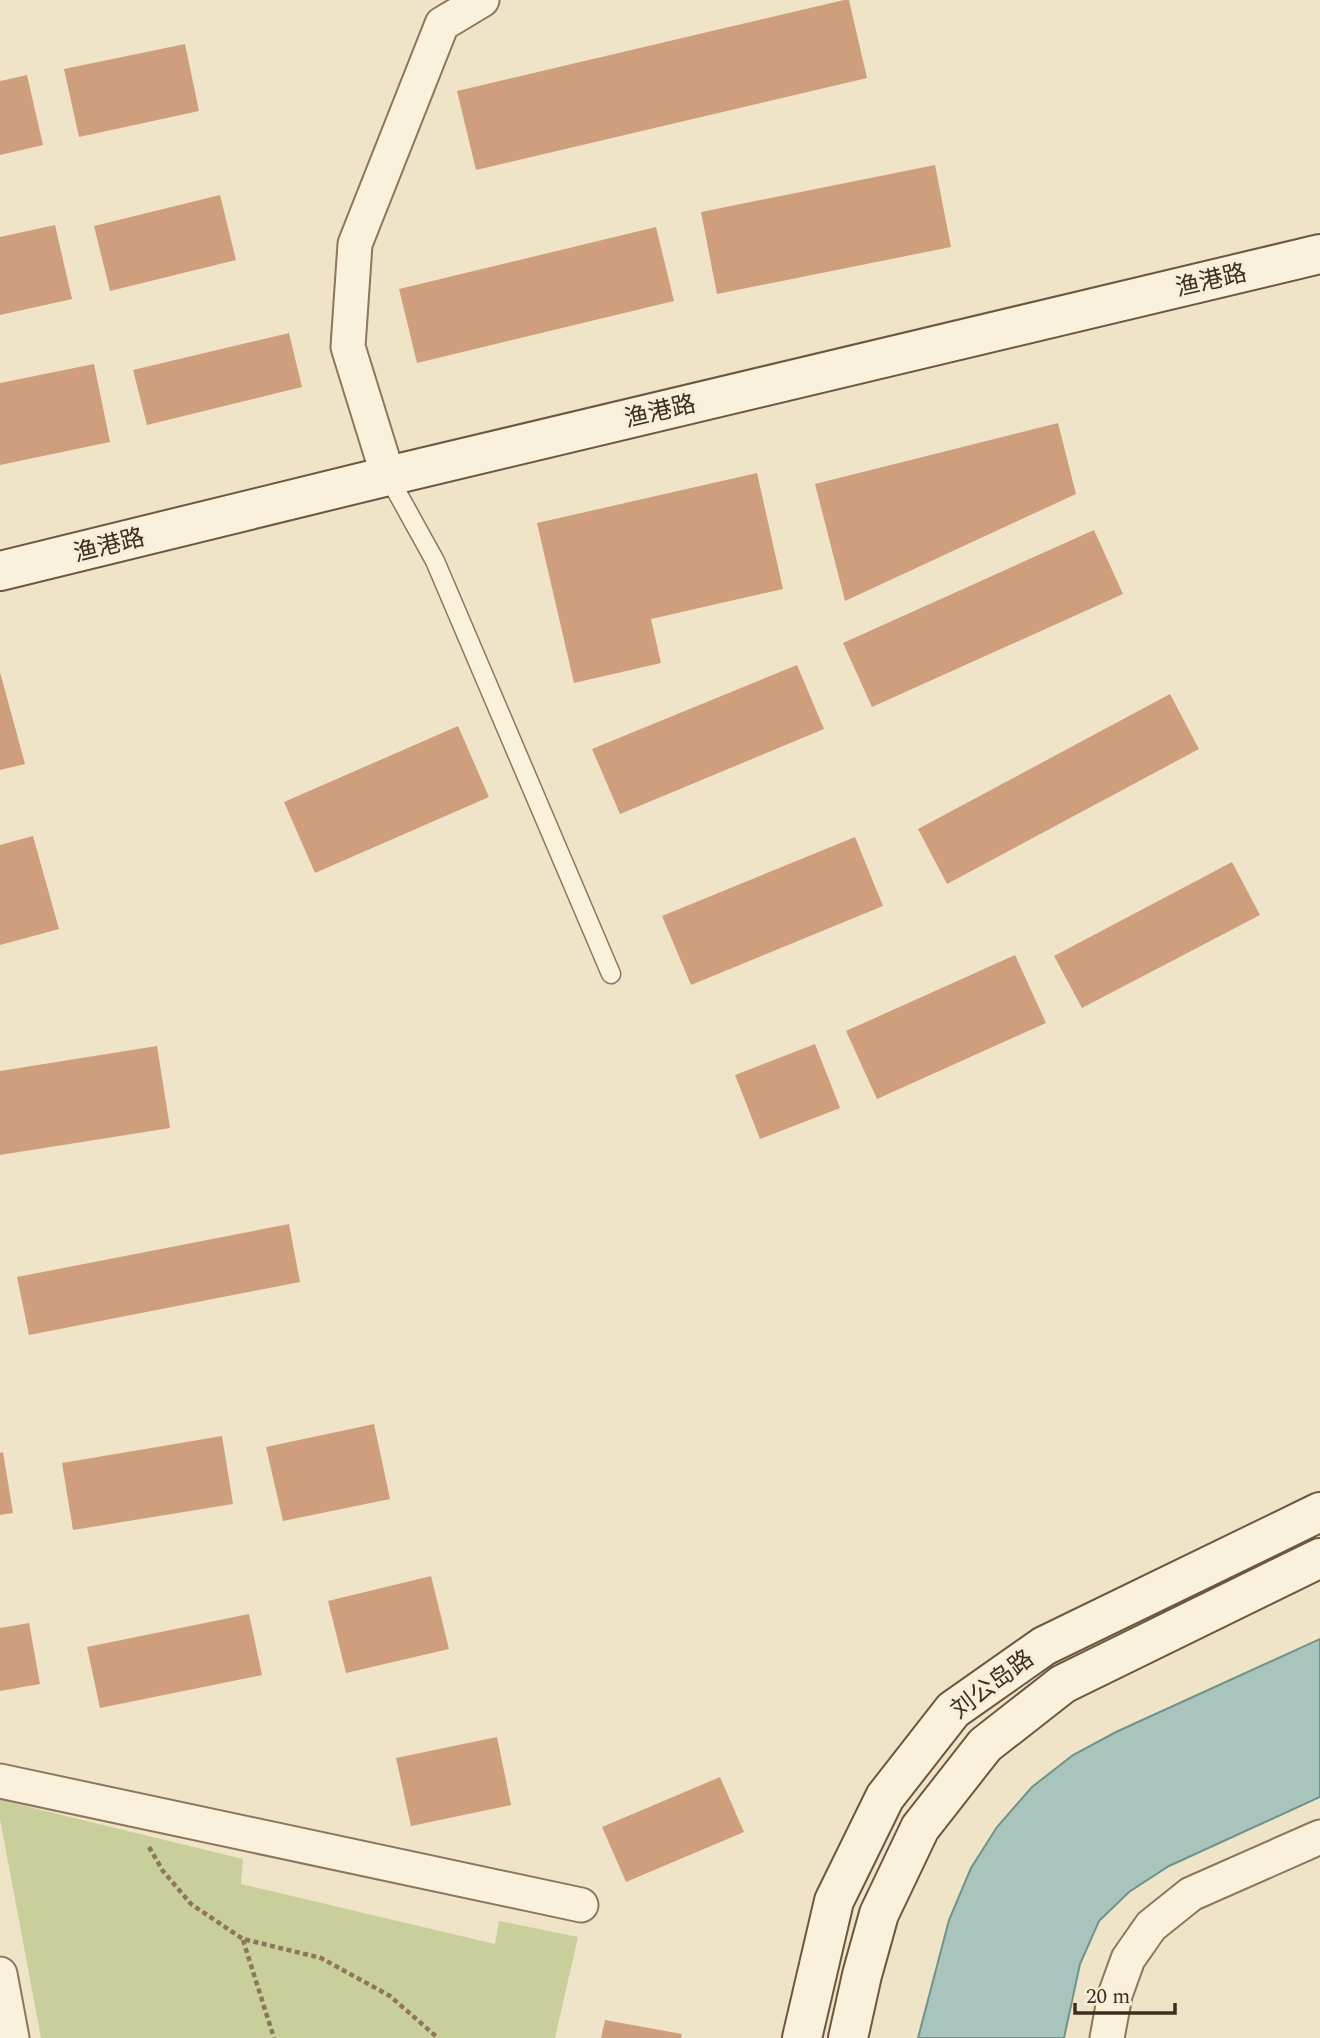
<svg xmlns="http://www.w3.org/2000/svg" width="1320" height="2038" font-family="Spectral,'Noto Sans SC',serif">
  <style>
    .green { fill: #c9cf9b }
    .water { fill: #a9c4bc; stroke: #6f938a; stroke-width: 2 }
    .building { fill: #cf9f7d }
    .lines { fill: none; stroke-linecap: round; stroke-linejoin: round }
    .lane-casing { stroke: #8d765c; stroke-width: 21 }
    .street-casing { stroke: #8d765c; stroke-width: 37 }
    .secondary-casing { stroke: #6f573f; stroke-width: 42 }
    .path { stroke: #8d765c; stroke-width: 4.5; stroke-dasharray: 5 3.5; stroke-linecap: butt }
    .lane { stroke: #faf1dc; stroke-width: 18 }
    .street { stroke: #faf1dc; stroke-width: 33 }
    .secondary { stroke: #faf1dc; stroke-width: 38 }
    .labels { text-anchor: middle; stroke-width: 6; stroke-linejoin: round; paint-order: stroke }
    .street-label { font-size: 24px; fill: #3d2e20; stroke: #f7eed8 }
  </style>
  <rect width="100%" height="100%" fill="#f0e4c8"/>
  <!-- green -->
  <path class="green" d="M0,1800L243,1859L241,1884L495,1944L499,1921L578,1937L555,2038H41L0,1819Z"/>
  <!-- water -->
  <path class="water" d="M1320,1639V1797L1169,1866L1129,1892L1099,1921L1080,1964L1064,2038H918L949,1920L971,1868L997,1827L1032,1787L1073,1755L1116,1732Z"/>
  <!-- building -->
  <path class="building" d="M844,0H849L867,78L476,170L457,91Z
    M185,44L199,111L79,137L64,69Z
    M27,75L43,145L0,155V81Z
    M935,165L951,247L717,294L701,212Z
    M220,195L236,260L110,291L94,226Z
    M55,225L72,299L0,315V237Z
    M656,227L674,301L417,363L399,289Z
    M289,333L302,387L147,425L133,370Z
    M94,364L110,442L0,465V383Z
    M1058,423L1076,494L845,601L815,484Z
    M757,473L783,589L651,619L661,663L574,683L537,523Z
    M1094,530L1123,594L872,707L843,643Z
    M797,665L824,729L620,814L592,749Z
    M0,672L25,764L0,770Z
    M1170,694L1199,749L947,884L918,829Z
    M458,726L489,797L315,873L284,802Z
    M33,836L59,929L0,945V845Z
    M855,837L883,906L691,985L662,916Z
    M1232,862L1260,915L1082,1008L1054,956Z
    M1015,955L1046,1023L877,1099L846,1031Z
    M815,1044L840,1108L760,1139L735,1075Z
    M157,1046L170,1128L0,1155V1071Z
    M289,1224L300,1282L29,1335L17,1277Z
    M374,1424L390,1499L283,1521L266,1447Z
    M222,1436L233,1504L73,1530L62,1463Z
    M3,1452L13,1513L0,1515V1453Z
    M431,1576L449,1649L346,1673L328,1601Z
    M249,1614L262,1675L100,1708L87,1647Z
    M29,1623L40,1684L0,1691V1628Z
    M497,1737L511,1805L411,1826L396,1758Z
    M720,1777L744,1832L626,1882L602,1827Z
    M605,2020L682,2034L681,2038H601Z"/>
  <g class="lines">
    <defs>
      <path id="lane" d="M388,476L435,561L611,974"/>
      <path id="street" d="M388,476L348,347L355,244L442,24L482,0
        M0,1781L581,1905
        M0,1974L12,2038
        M1107,2038L1115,1995L1128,1959L1151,1926L1191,1894L1320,1837"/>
      <path id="secondary" d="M0,571L388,476L1320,254
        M802,2038L834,1901L885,1797L953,1710L1044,1646L1320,1512
        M848,2038L862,1975L879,1914L920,1828L985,1745L1063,1684L1320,1558"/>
    </defs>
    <!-- lane casing -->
    <use href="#lane" class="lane-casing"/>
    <!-- street casing -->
    <use href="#street" class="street-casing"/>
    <!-- secondary casing -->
    <use href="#secondary" class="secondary-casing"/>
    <!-- path -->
    <path class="path" d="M149,1847L163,1871L191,1904L243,1939L321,1958L390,1996L438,2038
      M243,1940L274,2038"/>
    <!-- lane -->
    <use href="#lane" class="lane"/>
    <!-- street -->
    <use href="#street" class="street"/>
    <!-- secondary -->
    <use href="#secondary" class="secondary"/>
  </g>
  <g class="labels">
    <!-- street labels -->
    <g class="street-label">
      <text transform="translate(1211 280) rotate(-13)" y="8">渔港路</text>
      <text transform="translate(660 411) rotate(-13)" y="8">渔港路</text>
      <text transform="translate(109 545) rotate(-14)" y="8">渔港路</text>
      <text transform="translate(992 1684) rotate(-37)" y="8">刘公岛路</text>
    </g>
  </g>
  <!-- scale -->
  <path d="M1075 2003v10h100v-10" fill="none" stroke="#3d2e20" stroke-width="3.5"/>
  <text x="1086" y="2003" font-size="21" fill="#3d2e20" stroke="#f7eed8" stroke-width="5" paint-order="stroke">20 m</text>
</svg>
